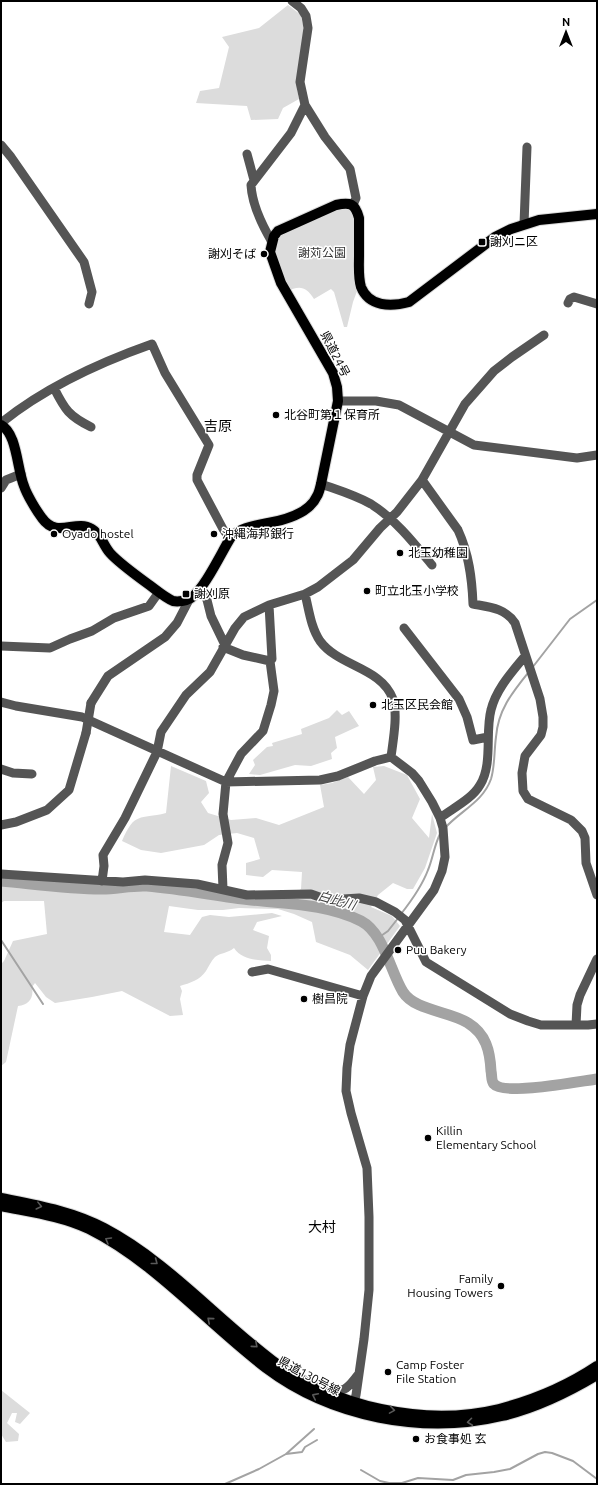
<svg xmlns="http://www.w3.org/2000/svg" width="598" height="1485" font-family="Ubuntu,'Noto Sans JP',sans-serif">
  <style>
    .green { fill: #dcdcdc }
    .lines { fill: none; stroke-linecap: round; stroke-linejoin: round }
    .stream { stroke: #a3a3a3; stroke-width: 2 }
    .river { stroke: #a3a3a3; stroke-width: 11 }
    .major-casing { stroke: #dbdbdb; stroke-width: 12 }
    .minor { stroke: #555; stroke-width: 9 }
    .major { stroke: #000; stroke-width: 10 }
    .minor-bridge { stroke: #555; stroke-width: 9 }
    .oneway { stroke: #595959 }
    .poi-dot { fill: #000; stroke: #fff; stroke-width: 1.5 }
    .labels { text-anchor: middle; stroke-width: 3; stroke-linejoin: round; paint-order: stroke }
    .poi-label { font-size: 12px; fill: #000; stroke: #fff; text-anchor: start }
    .park-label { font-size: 12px; fill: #333; stroke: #fff }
    .street-label { font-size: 12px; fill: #000; stroke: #fff }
    .water-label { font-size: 13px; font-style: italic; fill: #444; stroke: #fff }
    .quarter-label { font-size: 14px; fill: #000; stroke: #fff }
  </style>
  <rect width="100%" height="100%" fill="#fff"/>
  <!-- green -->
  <path class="green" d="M288,5L301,15L304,30L297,89L299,99L283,108L278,119L251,120L247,106L196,103L200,91L219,88L229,47L222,37L259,28Z
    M336,205H353L360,283L353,302L347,327H344L334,292L331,289L314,299C306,286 299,285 286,292L272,242L274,236Z
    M337,710L342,715L349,711L359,726L335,737L337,748L331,753L332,759L311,766L295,765L260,775L249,774L255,765L253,760L267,747L273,746L272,743L302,734L301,729L329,718Z
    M171,766L206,781L209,793L201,802L208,813L231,820L256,818L279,825L324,807L320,785L332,783L348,777L364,794L376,780L373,767L384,766L407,775L420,799L412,818L429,838L432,814L437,833L425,868L413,889H407L393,883L378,895L371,907L392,916L400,926L368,970L350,955L316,942L312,922L294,914L278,909L239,908L223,910H198L169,906L164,932L190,935L202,917L210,915L229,917L272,913L282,916L257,922L253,930L269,936L267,948L271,955V961C257,960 242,960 234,948C228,953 220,953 215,957C211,961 209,966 206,971C200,980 190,983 180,986L182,991L180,999L183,1015L170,1016L122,991L92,997L55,1003L46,997L35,983L32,987C34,998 29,1005 18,1006L6,1062L1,1066V964L4,961L13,941L47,934L44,901H4L1,903V878L92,885L153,884L260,899H287L301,889L302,872L272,870L263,877L246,875V863L260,859L254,838L237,833L219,835L204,845L161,853L141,850L122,841C135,811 139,820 166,813Z
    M1,1390L30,1413L20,1424L15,1422L17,1413H12L7,1423L19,1434L18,1441L6,1442L1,1434Z"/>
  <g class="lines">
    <!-- stream -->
    <path class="stream" d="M532,668L570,619L597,600
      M445,828C460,811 483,802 491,779C495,766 494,751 496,737C498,710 512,693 528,673
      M401,914C412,900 422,886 428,870C433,858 434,846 440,834
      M378,938L388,931L399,917
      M1,940L43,1004
      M286,1454L314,1429
      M361,1470L380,1481L389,1483H402L418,1478L453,1480L466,1475L494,1472L510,1469L538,1454L545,1452L552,1453L573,1461L597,1479
      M225,1484L259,1469L286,1454L302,1452L305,1447L317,1440"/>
    <!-- river -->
    <path class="river" d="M1,881C34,884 68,889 102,889C117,889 132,885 147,886C182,889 217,896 251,900C288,904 327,904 361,921C384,933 390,971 403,992C415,1011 450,1011 468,1023C486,1034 490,1051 491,1071C492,1075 491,1081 494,1084C504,1096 581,1081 597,1079"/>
    <defs>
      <path id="major" d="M1,425C17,433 17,469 24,486C27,495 36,510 42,518C57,539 75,519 92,529C101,534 103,545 110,553C118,562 137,576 148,584C155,589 164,597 173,601C178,602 186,601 191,598C205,588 221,553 231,537C242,527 254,526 268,523C285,520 309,514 317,496C319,493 320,488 321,484L338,401L337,387L333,373L281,283L270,252L274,236L278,231L336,205C350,202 355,203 359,218C359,231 359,243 359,256C359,265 358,277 361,287C369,307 391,307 409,302L495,237L511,229L539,220L597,214
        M1,1198C36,1205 72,1211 104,1228C167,1261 216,1318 273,1361C334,1407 424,1427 499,1409C534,1400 567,1386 597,1366
        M1,1206C30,1212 62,1216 89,1229C155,1262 207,1323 266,1368C331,1417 423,1435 502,1416C536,1408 567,1393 597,1375"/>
    </defs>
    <!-- major casing -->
    <use href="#major" class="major-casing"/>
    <!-- minor -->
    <path class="minor" d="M292,1L301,8L306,16L308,28L300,82L305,105L325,137L350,169L356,198L353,205
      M1,145L11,157L84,262L92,292L89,304
      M247,154L254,180
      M524,224L527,147
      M272,242C262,225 252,205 251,185L291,133L305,105
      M568,303L570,299L574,297L597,304
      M54,388C65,410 69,416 91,427
      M338,401H376L399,405L474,445L577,458L597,455
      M1,423C43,389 101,362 152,344L165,373L209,445L197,475V480L223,529L230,539
      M422,480L458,530C469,554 472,578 473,604C489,607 505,608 515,623L540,699L543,717V727L541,735L525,756L522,773L523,791L528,799L571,820L582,831L585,838L586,863L597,895
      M321,484C338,490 355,495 371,504C395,519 414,543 432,565
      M1,488L6,480L21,474
      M201,587L207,600L211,616L225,645
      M404,628L459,699L467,717L473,740L488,737
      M1,646L50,648L70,639L92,631L114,618L149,606L159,592
      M223,647L243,655L270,661
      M1,702L16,706L82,717L226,782L320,780L338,776L375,761L391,757
      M91,703L108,676L165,637L177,623L190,598
      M391,757C393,741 398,715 393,699C381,667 339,667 320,641C311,628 309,610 305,594L318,587L353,560L380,528L397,512L422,480L465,404L494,371L512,357L544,335
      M1,769L13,773L32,774
      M440,818C453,808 472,799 480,785C493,765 485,732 491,710C496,689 512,672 525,656
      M1,825L16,822L47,810L69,790L86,733
      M1,874L123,882L145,880L197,884L247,895L311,894L328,900L359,898L376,902L395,912L405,920L426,962L510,1014L528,1021L541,1025H588L597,1024
      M102,881L104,866L103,855L125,818L157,752L161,732L186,695L210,672L235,628L244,617L269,605L305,594
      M223,889L222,865L228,843L223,814L226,782L241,754L263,731L271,705L274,691L270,661L272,659L269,605
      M252,972L268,969L363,996
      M576,1025L577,1005L580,995L597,959
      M328,1390C346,1393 348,1387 358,1375
      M352,1409L356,1395L364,1339L369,1290V1217L367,1168L351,1113L346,1091L347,1068L350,1045L363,996L371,976L434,890L442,871L445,857L443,828L440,818L432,802L419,781L412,773L391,757"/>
    <!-- major -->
    <use href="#major" class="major"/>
    <!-- minor-bridge -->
    <path class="minor-bridge" d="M86,733L91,703"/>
  </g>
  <!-- one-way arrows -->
  <defs><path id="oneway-chevron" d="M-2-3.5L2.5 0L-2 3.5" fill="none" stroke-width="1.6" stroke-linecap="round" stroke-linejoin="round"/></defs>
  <g class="oneway">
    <use href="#oneway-chevron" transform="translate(39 1206) rotate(14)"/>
    <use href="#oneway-chevron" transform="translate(108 1240) rotate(-150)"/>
    <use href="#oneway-chevron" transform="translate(155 1262) rotate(38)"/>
    <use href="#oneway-chevron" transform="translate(210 1320) rotate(-140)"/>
    <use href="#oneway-chevron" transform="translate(255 1345) rotate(41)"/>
    <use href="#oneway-chevron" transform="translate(315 1396) rotate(-154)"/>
    <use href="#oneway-chevron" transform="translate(392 1410) rotate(9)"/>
    <use href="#oneway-chevron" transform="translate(470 1422) rotate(173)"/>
  </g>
  <!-- markers -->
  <g class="poi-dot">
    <rect x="478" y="238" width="8" height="8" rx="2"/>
    <circle cx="264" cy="254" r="4"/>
    <circle cx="276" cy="415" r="4"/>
    <circle cx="54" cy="534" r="4"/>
    <circle cx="214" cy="534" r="4"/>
    <circle cx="400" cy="553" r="4"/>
    <circle cx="367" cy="591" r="4"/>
    <rect x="182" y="590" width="8" height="8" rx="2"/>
    <circle cx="373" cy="705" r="4"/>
    <circle cx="398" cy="950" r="4"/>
    <circle cx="304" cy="999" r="4"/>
    <circle cx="428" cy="1138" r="4"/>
    <circle cx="501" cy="1286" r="4"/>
    <circle cx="388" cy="1372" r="4"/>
    <circle cx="416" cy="1439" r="4"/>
  </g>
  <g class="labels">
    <!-- poi labels -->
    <g class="poi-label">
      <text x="490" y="246">謝刈ニ区</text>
      <text x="256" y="258" text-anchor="end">謝刈そば</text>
      <text x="284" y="419">北谷町第１保育所</text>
      <text x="62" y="538">Oyado hostel</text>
      <text x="222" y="538">沖縄海邦銀行</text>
      <text x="408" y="557">北玉幼稚園</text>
      <text x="375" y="595">町立北玉小学校</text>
      <text x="194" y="598">謝刈原</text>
      <text x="381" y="709">北玉区民会館</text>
      <text x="406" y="954">Puu Bakery</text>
      <text x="312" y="1003">樹昌院</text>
      <text x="436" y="1135">Killin<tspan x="436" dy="14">Elementary School</tspan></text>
      <text x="493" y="1283" text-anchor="end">Family<tspan x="493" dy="14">Housing Towers</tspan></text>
      <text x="396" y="1369">Camp Foster<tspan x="396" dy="14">File Station</tspan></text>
      <text x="424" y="1443">お食事処 玄</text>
    </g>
    <!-- park labels -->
    <g class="park-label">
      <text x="322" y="257">謝苅公園</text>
    </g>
    <!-- street labels -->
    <g class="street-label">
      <text transform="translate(335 354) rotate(63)" y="4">県道24号</text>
      <text transform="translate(309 1376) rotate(28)" y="4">県道130号線</text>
    </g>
    <!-- water labels -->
    <g class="water-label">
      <text transform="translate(337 900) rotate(16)" y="5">白比川</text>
    </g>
    <!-- quarter labels -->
    <g class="quarter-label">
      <text x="218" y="431">吉原</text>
      <text x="322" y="1232">大村</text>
    </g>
  </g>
  <!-- border -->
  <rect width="598" height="1485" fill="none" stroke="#000000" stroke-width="4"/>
  <!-- north arrow -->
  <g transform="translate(566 32)" stroke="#ffffff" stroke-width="3" paint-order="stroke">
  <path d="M0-3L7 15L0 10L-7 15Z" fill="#000000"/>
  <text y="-6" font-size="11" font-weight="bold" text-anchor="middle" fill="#000000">N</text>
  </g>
</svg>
